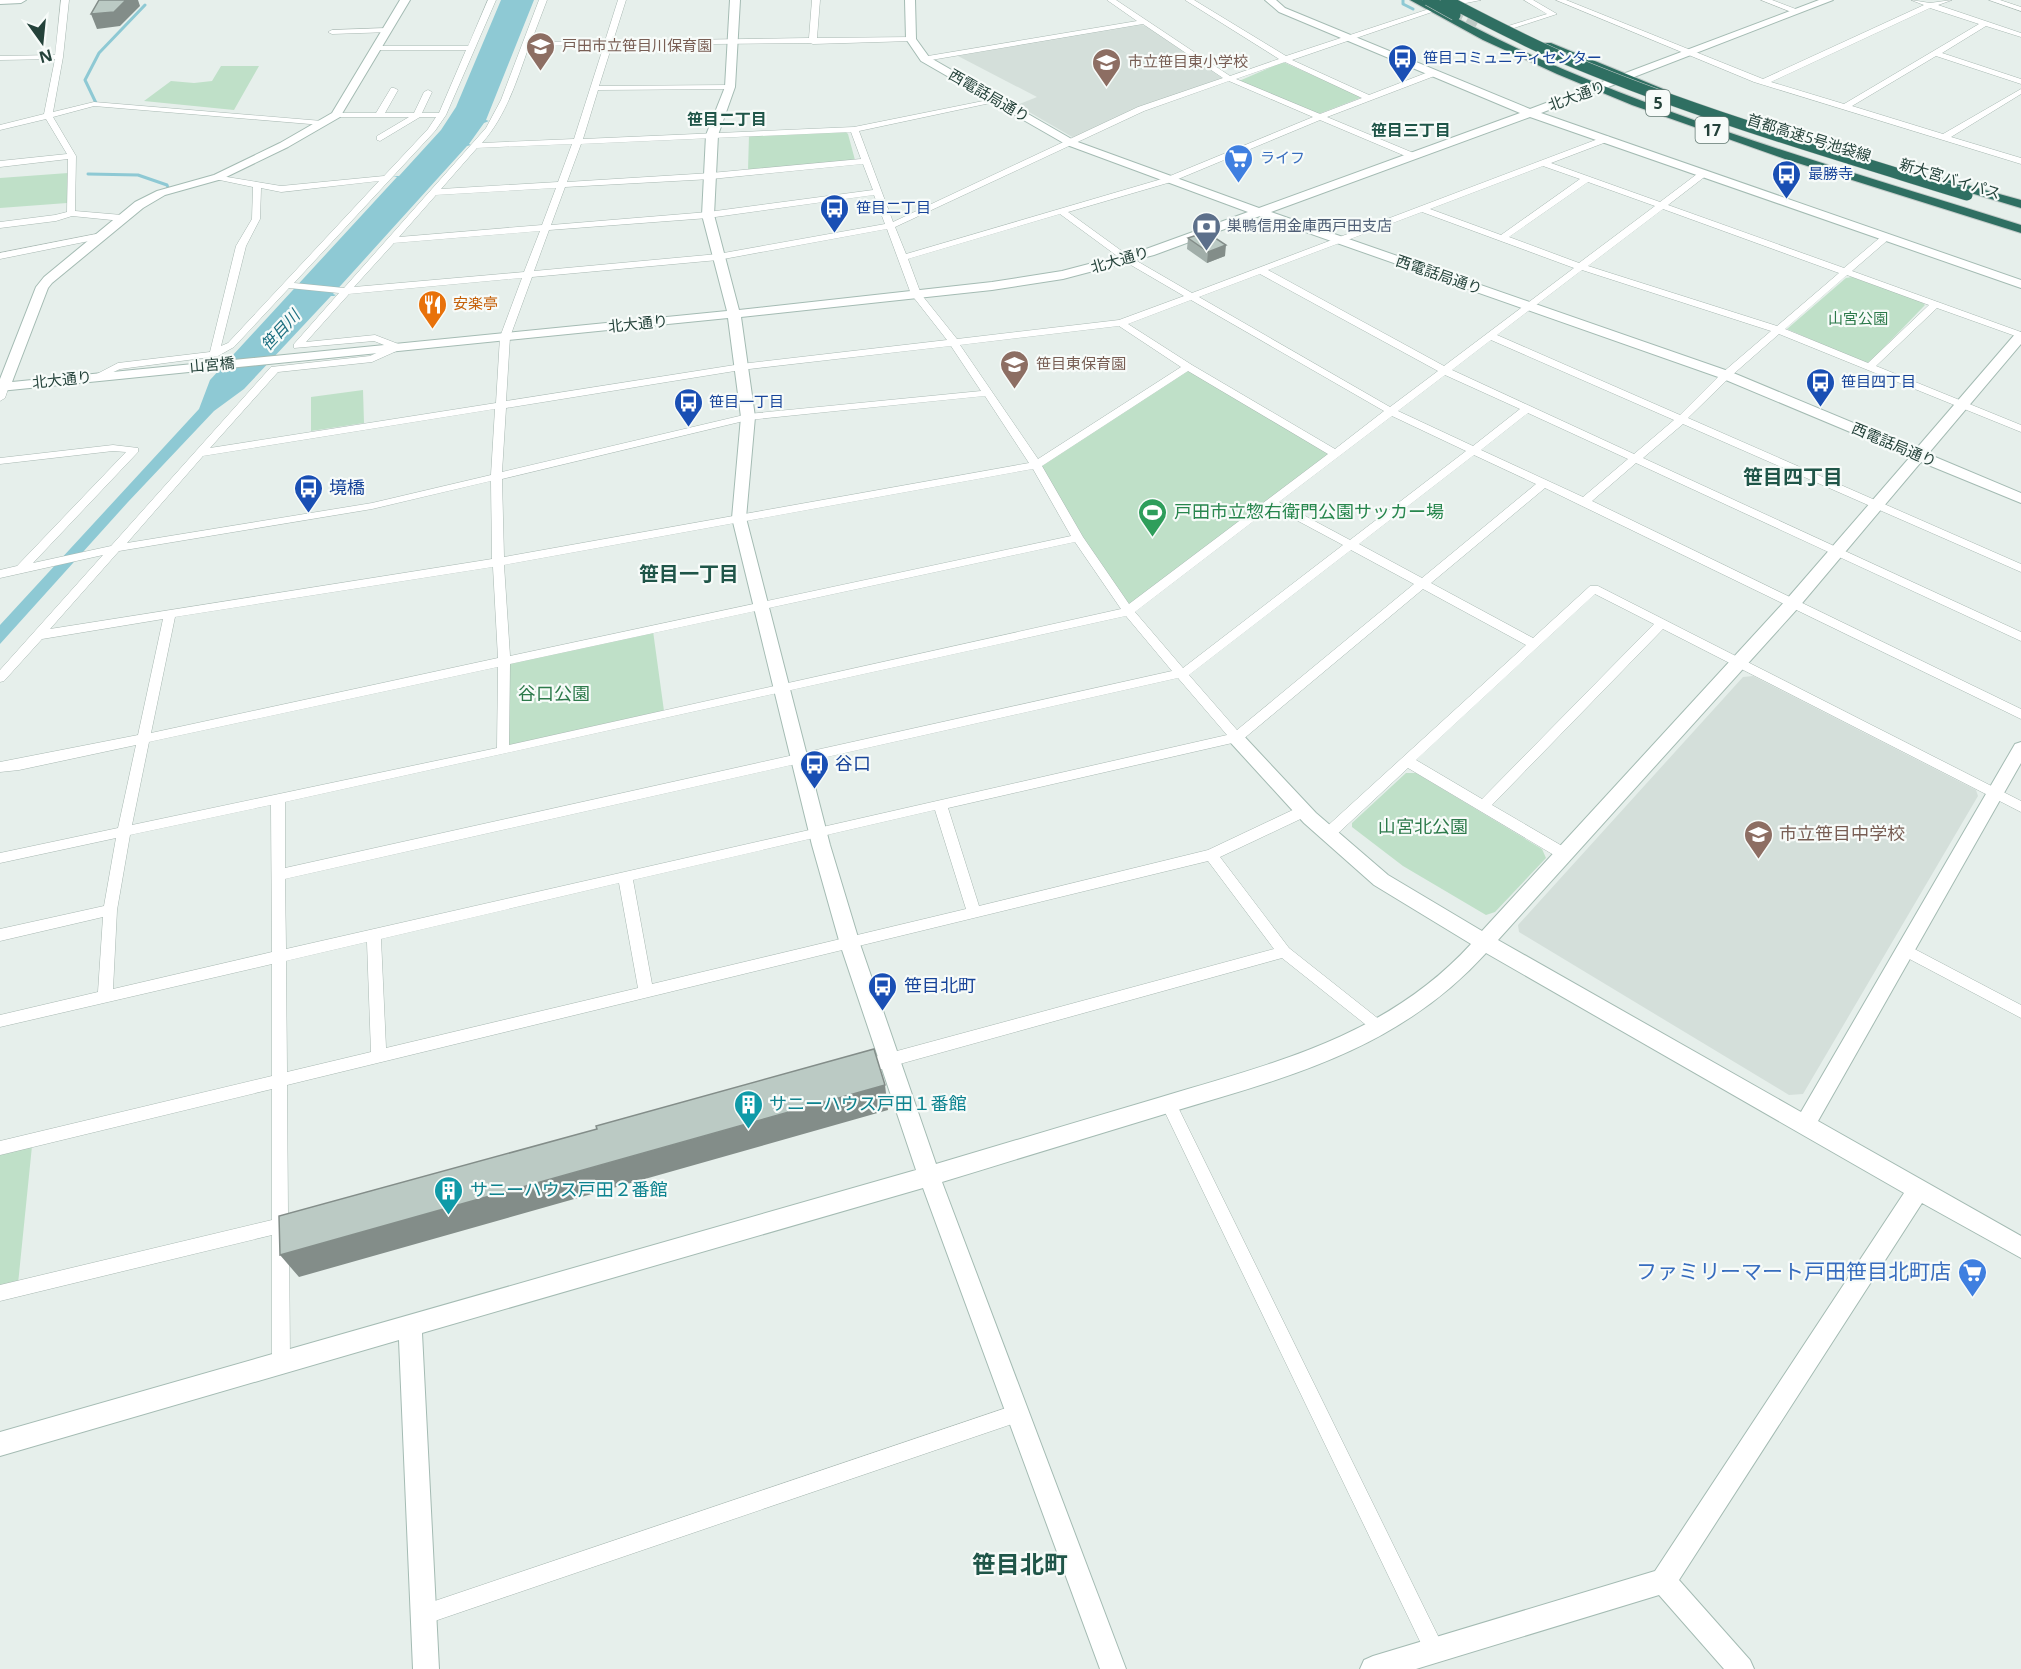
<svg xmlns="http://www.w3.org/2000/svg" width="2021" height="1669" font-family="'Open Sans','Noto Sans JP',sans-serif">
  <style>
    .built { fill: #d4dfda }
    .green { fill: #bfe0c8 }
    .water { fill: #8ec9d4 }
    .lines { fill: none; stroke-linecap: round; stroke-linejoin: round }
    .stream { stroke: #8ec9d4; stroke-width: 3 }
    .highway-tunnel { stroke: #bfccc8; stroke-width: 11; stroke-dasharray: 11 5; stroke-linecap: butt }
    .street-casing { stroke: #a8b8b2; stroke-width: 1 }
    .secondary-casing { stroke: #a4bbb3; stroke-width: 2 }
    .highway-casing { stroke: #c2cac8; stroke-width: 2 }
    .street { fill: #fff; fill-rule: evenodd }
    .secondary { fill: #fff; fill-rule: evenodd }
    .highway { fill: #2f6f62; fill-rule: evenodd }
    .highway-bridge-casing { stroke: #c2cac8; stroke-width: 12; stroke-linecap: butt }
    .highway-bridge { stroke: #2f6f62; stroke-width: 11 }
    .wall { fill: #a1aea9 }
    .shaded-wall { fill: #838d89 }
    .building { fill: #bbcac4; stroke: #838d89; stroke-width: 1.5 }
    .labels { text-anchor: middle; stroke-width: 4.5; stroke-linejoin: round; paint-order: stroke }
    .far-education-label { font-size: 15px; fill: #785e54; stroke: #f7fbf9; text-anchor: start }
    .far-transit-label { font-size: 15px; fill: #164399; stroke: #f7fbf9; text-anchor: start }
    .far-street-label { font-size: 15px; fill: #24423a; stroke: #f7fbf9 }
    .far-shop-label { font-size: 15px; fill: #366cbe; stroke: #f7fbf9; text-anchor: start }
    .far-service-label { font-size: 15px; fill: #4e5e75; stroke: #f7fbf9; text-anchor: start }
    .far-food-label { font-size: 15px; fill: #c56008; stroke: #f7fbf9; text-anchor: start }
    .far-park-label { font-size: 15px; fill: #2d7a4b; stroke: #f7fbf9 }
    .shield { fill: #f7fbf9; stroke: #637a73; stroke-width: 1.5 }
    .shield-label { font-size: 16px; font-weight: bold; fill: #24423a }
    .far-neighbourhood-label { font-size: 16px; font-weight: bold; fill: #1f5548; stroke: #f7fbf9 }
    .far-water-label { font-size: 16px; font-style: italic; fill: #1c6f80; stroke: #f7fbf9 }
    .transit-label { font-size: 18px; fill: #164399; stroke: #f7fbf9; text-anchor: start }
    .leisure-label { font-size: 18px; fill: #27864d; stroke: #f7fbf9; text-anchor: start }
    .park-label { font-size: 18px; fill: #2d7a4b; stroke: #f7fbf9 }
    .education-label { font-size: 18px; fill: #785e54; stroke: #f7fbf9; text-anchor: start }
    .culture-label { font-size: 18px; fill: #0d838f; stroke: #f7fbf9; text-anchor: start }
    .neighbourhood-label { font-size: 20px; font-weight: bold; fill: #1f5548; stroke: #f7fbf9 }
    .near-shop-label { font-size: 21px; fill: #366cbe; stroke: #f7fbf9; text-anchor: end }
    .near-neighbourhood-label { font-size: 24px; font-weight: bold; fill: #1f5548; stroke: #f7fbf9 }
  </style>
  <rect width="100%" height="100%" fill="#e6efeb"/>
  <!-- built -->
  <path class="built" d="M1141,25L1146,26L1222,78L1140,107L1074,138L1017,105L1037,97L958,56Z
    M1753,676L1976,790L1978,796L1803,1094L1789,1095L1519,932L1518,925L1743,677Z"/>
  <!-- green -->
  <path class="green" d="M1283,62L1359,96L1360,98L1321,113H1315L1239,81Z
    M221,66H259L234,110L144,101L171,81L194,83L212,81Z
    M845,131L848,134L855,160L748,170L749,135Z
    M68,173L67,203L0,208V178Z
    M1852,277L1922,302L1925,305L1870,362L1865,363L1787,329L1846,278Z
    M1188,367L1336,454L1128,611L1036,465Z
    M363,390L364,423L311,431V397Z
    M653,631L664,711L508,746L509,662Z
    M1406,773H1416L1542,849L1546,858L1495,912L1486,915L1403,866L1352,827V823Z
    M32,1146L18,1284L0,1288V1153Z"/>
  <!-- water -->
  <path class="water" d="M501,0H534L486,120L489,121L484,123L469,144L471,145L467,146L333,294L336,295L334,296H331L244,389L214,411L128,502L0,644V625L199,409L210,380L397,177L393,176H399L441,130L456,107Z"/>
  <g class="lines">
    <!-- stream -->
    <path class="stream" d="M1403,0V4L1413,9
      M96,103L85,80L99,53L145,5
      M88,174L138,175L167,185L169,190"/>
    <!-- highway-tunnel -->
    <path class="highway-tunnel" d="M1454,10L1478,23"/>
    <defs>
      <path id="street" d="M61,0H69L63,57L53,112L94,102L322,121L326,123L322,125L94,106L53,117L76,156L75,211L122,215L126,218L122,221L72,216L56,221L0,228V222L55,215L67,212L68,159L0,167V161L67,154L46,119L0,130V125L44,114L55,59L0,60V56L55,55Z
        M488,0H496L446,115L435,131L294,283L344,288L486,128L501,100L539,0H547L531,42L605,41L618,0H626L613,41L809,38L812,0H820L817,38L914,37L915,39L911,41L813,44L810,43L612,45L599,86L730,85L734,87L730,89L598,90L583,139L854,127L998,98V102H995L859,131L893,222L1138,107L1223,78L1143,24L925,61H922V57L1137,21L1107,0H1116L1230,76L1279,59L1185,0H1194L1286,56L1435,7V11L1292,60L1369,95L1431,71H1437V75L1327,117L1416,154V158H1410L1320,120L1171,182L1068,212L1130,257L1192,293L1606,136L1609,137V141L1551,163L1660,202L1701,171H1707V175L1668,205L1844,268L1883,235H1889V239L1852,271L2021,332V338L1937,308L1876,366L2021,425V432L1779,334L1730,377L1688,418L2021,564V572L1683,424L1643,458L2021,632V641L1636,463L1592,501L2021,709V719L1545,488L1431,583L1533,638L1590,586H1598L2021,801V812L1663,629L1492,805L1569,850L1571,854L1569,858H1559L1408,768L1333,838H1323L1321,834L1323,830L1526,645L1423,589L1241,741L948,808L979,906L1208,850L1299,807H1309L1311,811L1309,815L1220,857L1289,948L1385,1024L1387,1028L1385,1032L1380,1034L1375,1032L1282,958L860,1075L855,1073L852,1068L855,1063L860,1061L1274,949L1208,861L287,1085L288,1216L295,1214L301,1217L303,1222L301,1227L289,1231L290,1364L287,1370L281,1373L275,1370L272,1364V1235L0,1301V1285L272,1220V1089L0,1155V1141L272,1076V964L0,1027V1015L98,992L103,917L0,941V929L104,906L116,838L0,863V853L118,828L136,745L19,770L0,772V762L138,735L163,619L42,639L4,681L0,682V670L103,555L0,578V570L17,566L126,452L113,451L0,464V458L113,445L138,448V452L33,563L111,546L271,367L370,356L389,347L374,341L294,348V344L339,293L289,288L234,347L218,356L120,369L96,380L91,377L118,363L210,352L236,246L252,219L253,187L215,179V175L281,186L384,176L428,129L436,117H420L380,141L377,140V136L409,117H336L332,115L336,113H376L391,88H394L398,90L385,113H414L424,92L428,90L432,92L422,113H439L466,50H377L373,48L377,46H468ZM604,45L574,139L482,143C506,116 517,80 529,46ZM1285,62L1362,98L1320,114L1236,79ZM1229,81L1313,117L1165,178L906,254L895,227L1144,111ZM851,132L861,159L711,173L567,182L581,144ZM572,144L558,182L441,189L477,148ZM863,164L873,190L708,212L551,225L565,187L711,179ZM1543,166L1580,179L1501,235L1430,209ZM379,181L228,343L221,346L246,246L260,219L261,188L281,192ZM1588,182L1655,206L1579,263L1509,237ZM556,188L542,225L399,237L436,195ZM874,195L885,224L718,254L534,271L549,230L708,218ZM1663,209L1839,273L1777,326L1588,266ZM1422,212L1574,268L1444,366L1268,270ZM1060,214L1124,261L1184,296L1119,320L957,339L921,294L908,259ZM887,229L911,294L947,340L741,364L506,401L510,337L532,277L718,260ZM540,231L524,272L354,287L394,243ZM1582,270L1771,331L1722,373L1680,415L1497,335ZM1260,274L1438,371L1390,407L1199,297ZM1847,275L1929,305L1868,363L1785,329ZM522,278L500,337L496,403L210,448L278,372L372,362L401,349V345L375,335L306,342L349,294ZM1191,300L1384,411L1335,449L1192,365L1128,324ZM1119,326L1181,367L1038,459L960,345ZM1491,340L1674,420L1634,454L1452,370ZM951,346L981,391L748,414L502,472L506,408L741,370ZM1188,371L1328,454L1129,604L1083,537L1042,466ZM1445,375L1520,409L1473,446L1398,411ZM985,396L1029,463L504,557L502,479L748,420ZM495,409L491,475L372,503L127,543L203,456ZM1528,413L1628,459L1583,497L1481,450ZM1392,416L1466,451L1350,540L1279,502ZM1474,455L1536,484L1422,578L1359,544ZM1033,469L1071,536L510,656L504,565ZM491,481L492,559L50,629L119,551L372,509ZM1272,507L1343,545L1183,668L1135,612ZM1075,542L1121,609L509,745L510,664ZM1351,550L1414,584L1237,730L1189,675ZM493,567L498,658L151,733L175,617ZM1595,594L1654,624L1482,799L1416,760ZM1126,616L1172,671L285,868V802ZM498,667L497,748L132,825L149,742ZM1178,678L1227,735L286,949L285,879ZM271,805L272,952L113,989L117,910L130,835ZM935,810L966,909L652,984L633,880ZM619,883L638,988L386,1048L381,939ZM367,942L371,1052L287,1072L286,961Z
        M1460,0H1481L1461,4L1457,2Z
        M1524,0H1533L1557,14L1508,30V26L1547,14Z
        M1556,0H1566L1763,79L1924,5L1911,0L1930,3L1952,0L1938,5L2021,33V37L1986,26L1942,53L2021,79V84L1936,56L1852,106L1943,134L2021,89V94L1951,137L2021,158V164L1754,82ZM1930,8L1979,24L1844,104L1771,82Z
        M1761,0H1772L1801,11L1794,13Z
        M1989,0H2000L2021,7V11Z
        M387,28L391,30L390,32L332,34L328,32L332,30Z
        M101,233L104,234V238L0,259V253Z
        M4,383L9,386L5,398L0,401V384Z
        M1905,944L2021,1005V1018L1900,954L1898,950L1900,946Z
        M1169,1097L1174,1099L1442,1644L1445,1651L1442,1658L1435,1661L1428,1658L1161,1104L1164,1099Z
        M1018,1404L1024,1407L1027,1413L1024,1419L1018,1422L423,1625L416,1622L413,1615L416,1608L423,1605Z"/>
      <path id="secondary" d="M0,0H26L21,3L0,4Z
        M400,0H410L340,117L288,147L222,179L165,195L143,208L52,283L48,288L12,382L727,311L702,215L706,135L725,87L730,0H740L735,87L718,135L714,215L739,310L992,282L1062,271L1146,249L1248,212L1067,145L921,61L906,39L905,0H915L916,39L929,57L1075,141L1259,208L1520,113L1279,12L1265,0H1276L1285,8L1530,109L1819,0H1833L1541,113L2021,280V288L1530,117L1271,212L1731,372L1916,449L2016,333L2021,332V344L1928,454L2021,493V503L1921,462L1798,608L1498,940L1801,1112L2015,744L2021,742V763L1818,1121L2021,1236V1258L1922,1203L1679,1580L1750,1660L1754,1669H1724L1659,1595L1416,1669H1360L1364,1660L1373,1656L1655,1571L1904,1193L1486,953C1398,1050 1288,1077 1168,1113C1092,1136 1017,1159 942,1182L1126,1669H1100L923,1188L422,1333L439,1669H413L399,1340L0,1456V1432L916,1170L840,944L812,845L732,518L741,417L728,318L0,391V379L36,287L44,277L135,202L157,191L214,175L280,143L332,113ZM1260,216L1721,378L1910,457L1786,600L1482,931L1388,875L1316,813L1242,734L1236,732L1230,734L1227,738L1230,742L1304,823L1374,885L1471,944C1386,1037 1274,1063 1158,1098C1084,1120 1010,1142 936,1164L860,944L830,845L746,518L755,417L741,317L992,290L1063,279L1154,255Z"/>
      <path id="highway" d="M1410,0H1422C1469,25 1516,49 1565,70C1713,133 1868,177 2021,225V233L1785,159L1632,105L1557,74L1483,40Z
        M1543,43H1551L1668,91L1663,94L1659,93L1543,47Z
        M1938,177L2021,200V208L1934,182L1932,180Z"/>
    </defs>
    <!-- street casing -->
    <use href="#street" class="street-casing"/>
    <!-- secondary casing -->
    <use href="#secondary" class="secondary-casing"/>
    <!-- highway casing -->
    <use href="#highway" class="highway-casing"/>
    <!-- street -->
    <use href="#street" class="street"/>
    <!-- secondary -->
    <use href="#secondary" class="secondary"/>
    <!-- highway -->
    <use href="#highway" class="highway"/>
    <defs>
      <path id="highway-bridge" d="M1428,0L1455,15
        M1446,0C1488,22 1530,44 1573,62C1701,115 1835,154 1967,195"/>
    </defs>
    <!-- highway-bridge casing -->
    <use href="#highway-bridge" class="highway-bridge-casing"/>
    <!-- highway-bridge -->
    <use href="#highway-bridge" class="highway-bridge"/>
  </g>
  <!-- wall -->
  <path class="wall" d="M1188,238L1225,256L1207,263L1187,249Z"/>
  <!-- shaded-wall -->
  <path class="shaded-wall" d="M126,0H138L140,6L120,26L97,29L91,14Z
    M1226,245L1225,256L1207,263L1208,252Z
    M885,1085L888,1110L299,1277L280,1255Z"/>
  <!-- building -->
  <path class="building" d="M99,0H126L114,12L91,14Z
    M1206,232L1226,245L1208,252L1188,238Z
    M874,1049L885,1085L280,1255L279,1216L597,1129L596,1126Z"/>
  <!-- icons -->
  <defs>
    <symbol id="school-pin" viewBox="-11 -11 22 30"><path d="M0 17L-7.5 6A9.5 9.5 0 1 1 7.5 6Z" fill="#8d6e63" stroke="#f7fbf9"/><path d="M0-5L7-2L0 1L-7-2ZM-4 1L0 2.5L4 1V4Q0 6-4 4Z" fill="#fff"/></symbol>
    <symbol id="bus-pin" viewBox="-11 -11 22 30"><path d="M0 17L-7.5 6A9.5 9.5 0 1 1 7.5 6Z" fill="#1a4fb4" stroke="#f7fbf9"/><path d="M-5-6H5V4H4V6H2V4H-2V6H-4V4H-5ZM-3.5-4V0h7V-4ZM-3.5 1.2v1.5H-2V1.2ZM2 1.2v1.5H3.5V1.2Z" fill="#fff"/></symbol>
    <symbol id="supermarket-pin" viewBox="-11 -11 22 30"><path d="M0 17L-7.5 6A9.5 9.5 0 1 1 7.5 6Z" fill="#3f7fe0" stroke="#f7fbf9"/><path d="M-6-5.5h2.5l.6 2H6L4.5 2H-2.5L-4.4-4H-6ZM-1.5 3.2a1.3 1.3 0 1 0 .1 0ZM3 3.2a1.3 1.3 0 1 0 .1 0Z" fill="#fff"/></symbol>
    <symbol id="bank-pin" viewBox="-11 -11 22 30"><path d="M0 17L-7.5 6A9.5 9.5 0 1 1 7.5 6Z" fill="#5c6f8a" stroke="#f7fbf9"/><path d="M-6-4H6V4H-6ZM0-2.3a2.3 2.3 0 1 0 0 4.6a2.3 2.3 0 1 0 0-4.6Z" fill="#fff"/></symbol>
    <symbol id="restaurant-pin" viewBox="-11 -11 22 30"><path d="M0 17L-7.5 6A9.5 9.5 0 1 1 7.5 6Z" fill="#e8710a" stroke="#f7fbf9"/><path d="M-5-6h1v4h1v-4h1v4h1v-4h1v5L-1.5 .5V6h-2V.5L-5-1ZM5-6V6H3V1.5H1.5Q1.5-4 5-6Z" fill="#fff"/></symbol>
    <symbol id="stadium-pin" viewBox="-11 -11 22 30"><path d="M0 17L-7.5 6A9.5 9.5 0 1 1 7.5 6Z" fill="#2e9e5b" stroke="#f7fbf9"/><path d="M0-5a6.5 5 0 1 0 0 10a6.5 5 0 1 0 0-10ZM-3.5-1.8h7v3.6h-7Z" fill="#fff"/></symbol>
    <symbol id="building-pin" viewBox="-11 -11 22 30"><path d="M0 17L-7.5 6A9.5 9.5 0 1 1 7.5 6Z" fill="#0f9aa8" stroke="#f7fbf9"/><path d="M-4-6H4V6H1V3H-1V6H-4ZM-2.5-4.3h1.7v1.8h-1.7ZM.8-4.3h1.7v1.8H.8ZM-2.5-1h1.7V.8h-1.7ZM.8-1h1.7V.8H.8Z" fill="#fff"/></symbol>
  </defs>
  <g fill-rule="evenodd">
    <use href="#school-pin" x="524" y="30" width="33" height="45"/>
    <use href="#bus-pin" x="1386" y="42" width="33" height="45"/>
    <use href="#school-pin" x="1090" y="46" width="33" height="45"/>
    <use href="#supermarket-pin" x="1222" y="142" width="33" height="45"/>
    <use href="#bus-pin" x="1770" y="158" width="33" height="45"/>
    <use href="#bus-pin" x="818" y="192" width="33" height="45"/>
    <use href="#bank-pin" x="1190" y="210" width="33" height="45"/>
    <use href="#restaurant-pin" x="416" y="288" width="33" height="45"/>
    <use href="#school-pin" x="998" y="348" width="33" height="45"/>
    <use href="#bus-pin" x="1804" y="366" width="33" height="45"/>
    <use href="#bus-pin" x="672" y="386" width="33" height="45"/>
    <use href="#bus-pin" x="292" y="472" width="33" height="45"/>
    <use href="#stadium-pin" x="1136" y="496" width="33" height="45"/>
    <use href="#bus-pin" x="798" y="748" width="33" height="45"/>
    <use href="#school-pin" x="1742" y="818" width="33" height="45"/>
    <use href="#bus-pin" x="866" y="970" width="33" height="45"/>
    <use href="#building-pin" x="732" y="1088" width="33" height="45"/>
    <use href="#building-pin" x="432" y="1174" width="33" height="45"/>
    <use href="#supermarket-pin" x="1956" y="1256" width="33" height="45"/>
  </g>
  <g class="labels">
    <!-- far-education labels -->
    <g class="far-education-label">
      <text x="562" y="51">戸田市立笹目川保育園</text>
      <text x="1128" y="67">市立笹目東小学校</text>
      <text x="1036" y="369">笹目東保育園</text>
    </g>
    <!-- far-transit labels -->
    <g class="far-transit-label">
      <text x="1423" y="63">笹目コミュニティセンター</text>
      <text x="1808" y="179">最勝寺</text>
      <text x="856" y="213">笹目二丁目</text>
      <text x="1841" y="387">笹目四丁目</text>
      <text x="709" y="407">笹目一丁目</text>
    </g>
    <!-- far-street labels -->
    <g class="far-street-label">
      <text transform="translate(989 96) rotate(30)" y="5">西電話局通り</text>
      <text transform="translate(1577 96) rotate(-20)" y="5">北大通り</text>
      <text transform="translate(1809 138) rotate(17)" y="5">首都高速5号池袋線</text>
      <text transform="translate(1950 179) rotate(17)" y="5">新大宮バイパス</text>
      <text transform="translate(1120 260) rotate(-16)" y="5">北大通り</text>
      <text transform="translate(1439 275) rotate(19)" y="5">西電話局通り</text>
      <text transform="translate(638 324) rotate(-6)" y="5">北大通り</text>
      <text transform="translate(212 365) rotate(-5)" y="5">山宮橋</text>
      <text transform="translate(62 380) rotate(-6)" y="5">北大通り</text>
      <text transform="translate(1894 445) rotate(23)" y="5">西電話局通り</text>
    </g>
    <!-- far-shop labels -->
    <g class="far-shop-label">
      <text x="1260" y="163">ライフ</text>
    </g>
    <!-- far-service labels -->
    <g class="far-service-label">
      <text x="1227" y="231">巣鴨信用金庫西戸田支店</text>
    </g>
    <!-- far-food labels -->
    <g class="far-food-label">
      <text x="453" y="309">安楽亭</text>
    </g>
    <!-- far-park labels -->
    <g class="far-park-label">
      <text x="1858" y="324">山宮公園</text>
    </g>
    <!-- shield labels -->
    <g class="shield">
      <rect x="1646" y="90" width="24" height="26" rx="4.5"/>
      <rect x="1695.5" y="117" width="33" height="26" rx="4.5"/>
    </g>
    <g class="shield-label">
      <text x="1658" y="109">5</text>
      <text x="1712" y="136">17</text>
    </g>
    <!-- far-neighbourhood labels -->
    <g class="far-neighbourhood-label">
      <text x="727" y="125">笹目二丁目</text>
      <text x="1411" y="136">笹目三丁目</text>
    </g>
    <!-- far-water labels -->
    <g class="far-water-label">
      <text transform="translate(280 330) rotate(-47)" y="6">笹目川</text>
    </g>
    <!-- transit labels -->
    <g class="transit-label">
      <text x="329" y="494">境橋</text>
      <text x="835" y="770">谷口</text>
      <text x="904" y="992">笹目北町</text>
    </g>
    <!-- leisure labels -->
    <g class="leisure-label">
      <text x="1174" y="518">戸田市立惣右衛門公園サッカー場</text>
    </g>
    <!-- park labels -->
    <g class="park-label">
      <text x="554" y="700">谷口公園</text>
      <text x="1423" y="833">山宮北公園</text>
    </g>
    <!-- education labels -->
    <g class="education-label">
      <text x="1779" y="840">市立笹目中学校</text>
    </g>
    <!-- culture labels -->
    <g class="culture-label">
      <text x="769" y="1110">サニーハウス戸田１番館</text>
      <text x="470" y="1196">サニーハウス戸田２番館</text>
    </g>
    <!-- neighbourhood labels -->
    <g class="neighbourhood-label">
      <text x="1793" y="484">笹目四丁目</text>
      <text x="689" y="581">笹目一丁目</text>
    </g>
    <!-- near-shop labels -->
    <g class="near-shop-label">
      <text x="1951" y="1279">ファミリーマート戸田笹目北町店</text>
    </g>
    <!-- near-neighbourhood labels -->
    <g class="near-neighbourhood-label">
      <text x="1020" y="1573">笹目北町</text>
    </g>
  </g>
  <!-- north arrow -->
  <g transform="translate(42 42) rotate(165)" stroke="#f7fbf9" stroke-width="4.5" paint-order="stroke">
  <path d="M0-4.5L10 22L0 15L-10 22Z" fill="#24423a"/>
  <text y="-9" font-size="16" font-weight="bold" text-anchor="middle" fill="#24423a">N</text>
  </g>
</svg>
